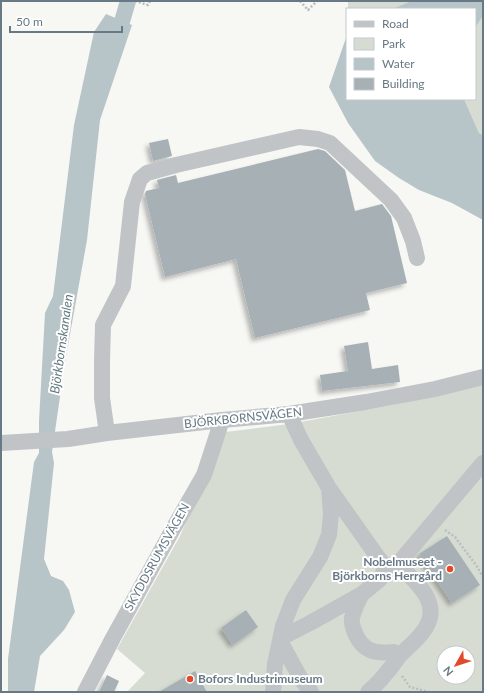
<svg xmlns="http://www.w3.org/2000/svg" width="484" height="693" font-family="Lato,sans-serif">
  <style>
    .green { fill: #d7dcd3; fill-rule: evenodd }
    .water { fill: #b7c4c8 }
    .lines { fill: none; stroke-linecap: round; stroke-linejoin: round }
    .canal { stroke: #b7c4c8; stroke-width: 16 }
    .building { fill: #a6b0b5; filter: url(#shadow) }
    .path { stroke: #babdbf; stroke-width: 2.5; stroke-dasharray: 2 2; stroke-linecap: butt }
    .minor { stroke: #c0c4c7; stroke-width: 16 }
    .poi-dot { fill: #e04b2b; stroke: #fff; stroke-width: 1.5 }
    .labels { text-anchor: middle; stroke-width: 4; stroke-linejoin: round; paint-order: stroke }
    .street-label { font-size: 12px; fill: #667984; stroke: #fff }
    .poi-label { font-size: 12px; font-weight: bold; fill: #667984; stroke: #fff; text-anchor: end }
    .water-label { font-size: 13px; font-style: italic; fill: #627a80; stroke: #fff }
  </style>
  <defs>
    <filter id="shadow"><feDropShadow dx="-3.5" dy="3.5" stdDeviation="2" flood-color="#0004"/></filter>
  </defs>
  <rect width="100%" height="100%" fill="#f7f7f4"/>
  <!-- green -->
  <path class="green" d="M348,1H411L392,9H348Z
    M483,16V135L479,133L464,99H475V28Z
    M483,385V692H127L145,673L117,649L180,536L225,432L289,424L393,405ZM444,653H468V677H444Z"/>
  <!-- water -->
  <path class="water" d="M411,1H483V16L475,28V9H392Z
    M106,14L132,25L100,120L87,240L65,362L52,452L54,463L44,559L51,576L63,581L69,590L75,612L64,630L40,656L34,692H8V659L34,462L39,453V421L45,313L53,296L74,125L94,32Z
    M347,35V99H464L479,133L483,135V220L452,203L419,190L399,178L375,161L348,123L329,87Z"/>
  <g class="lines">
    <!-- canal -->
    <path class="canal" d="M116,42L128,1"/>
  </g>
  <!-- building -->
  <path class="building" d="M168,139L172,156L153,161L149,143Z
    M318,149L325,151L345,170L355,211L382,204L391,216L407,283L366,293L370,310L255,338L236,259L165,277L145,194L146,191L159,188L157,180L176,175L178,183Z
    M368,342L372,369L398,365L400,382L322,391L320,375L348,371L344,346Z
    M447,536L480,585L452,603L419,554Z
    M246,610L258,627L233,645L221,628Z
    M195,671L207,692H159Z
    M107,675L119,681L114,692H99Z"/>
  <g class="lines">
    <!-- path -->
    <path class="path" d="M135,1L148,5L150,1
      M300,1L308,10L317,1
      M483,523V524
      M445,530L455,537L476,565L483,577
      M402,676L410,687L429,692"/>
    <!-- minor -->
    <path class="minor" d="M289,414L301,440L329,488L377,556L386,567L398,564L483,463
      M107,433L102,398V361L103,325L123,286L132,202L140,179L147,173L176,165L299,137L318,139L330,143L391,200L404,218L413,241L417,258
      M1,443L68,439L107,433L222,420L289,414L366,402L435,389L483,377
      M362,594C358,601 354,610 352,618C351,623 353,628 355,633C363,652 376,654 394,652L399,656
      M281,638L310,623L362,594L380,579L386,567
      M280,641L301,679L311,692
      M85,692L113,638L173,529L204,475L222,420
      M273,692L275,664L283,626L293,600L320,557L329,535L331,514L329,488
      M368,692C375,686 382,679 387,672C392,667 396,660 400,655C407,648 416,641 422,633C445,605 417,583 398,564"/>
  </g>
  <!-- markers -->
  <g class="poi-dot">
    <circle cx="450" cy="569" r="4"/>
    <circle cx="190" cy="679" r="4"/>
  </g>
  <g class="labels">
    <!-- street labels -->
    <g class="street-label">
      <text transform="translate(243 418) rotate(-6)" y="4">BJÖRKBORNSVÄGEN</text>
      <text transform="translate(157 557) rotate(-61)" y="4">SKYDDSRUMSVÄGEN</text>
    </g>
    <!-- poi labels -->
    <g class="poi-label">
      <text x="442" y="566">Nobelmuseet -<tspan x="442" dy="14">Björkborns Herrgård</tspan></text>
      <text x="198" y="683" text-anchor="start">Bofors Industrimuseum</text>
    </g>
    <!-- water labels -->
    <g class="water-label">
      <text transform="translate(61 344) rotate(-82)" y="5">Björkbornskanalen</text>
    </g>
  </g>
  <!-- border -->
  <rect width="484" height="693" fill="none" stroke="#667984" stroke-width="4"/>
  <!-- legend -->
  <rect x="346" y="8" width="130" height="92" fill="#ffffff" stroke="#c2c9ce"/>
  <rect x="354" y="21" width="20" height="6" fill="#c0c4c7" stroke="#c2c9ce"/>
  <text x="382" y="28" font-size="12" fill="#667984">Road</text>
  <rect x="354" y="38" width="20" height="12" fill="#d7dcd3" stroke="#c2c9ce"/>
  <text x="382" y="48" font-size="12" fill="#667984">Park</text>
  <rect x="354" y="58" width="20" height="12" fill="#b7c4c8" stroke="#c2c9ce"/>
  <text x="382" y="68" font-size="12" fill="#667984">Water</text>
  <rect x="354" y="78" width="20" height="12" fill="#a6b0b5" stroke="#c2c9ce"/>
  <text x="382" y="88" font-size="12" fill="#667984">Building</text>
  <!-- north arrow -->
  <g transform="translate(456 665) rotate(231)"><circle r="19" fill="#ffffff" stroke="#c2c9ce"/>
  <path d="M0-3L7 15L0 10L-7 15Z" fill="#e04b2b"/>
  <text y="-6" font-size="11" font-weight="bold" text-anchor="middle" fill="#667984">N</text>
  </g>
  <!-- scale -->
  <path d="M10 26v6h112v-6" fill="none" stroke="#667984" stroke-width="2"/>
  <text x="16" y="26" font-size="12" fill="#667984" stroke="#ffffff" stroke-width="3" paint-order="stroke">50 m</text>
</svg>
